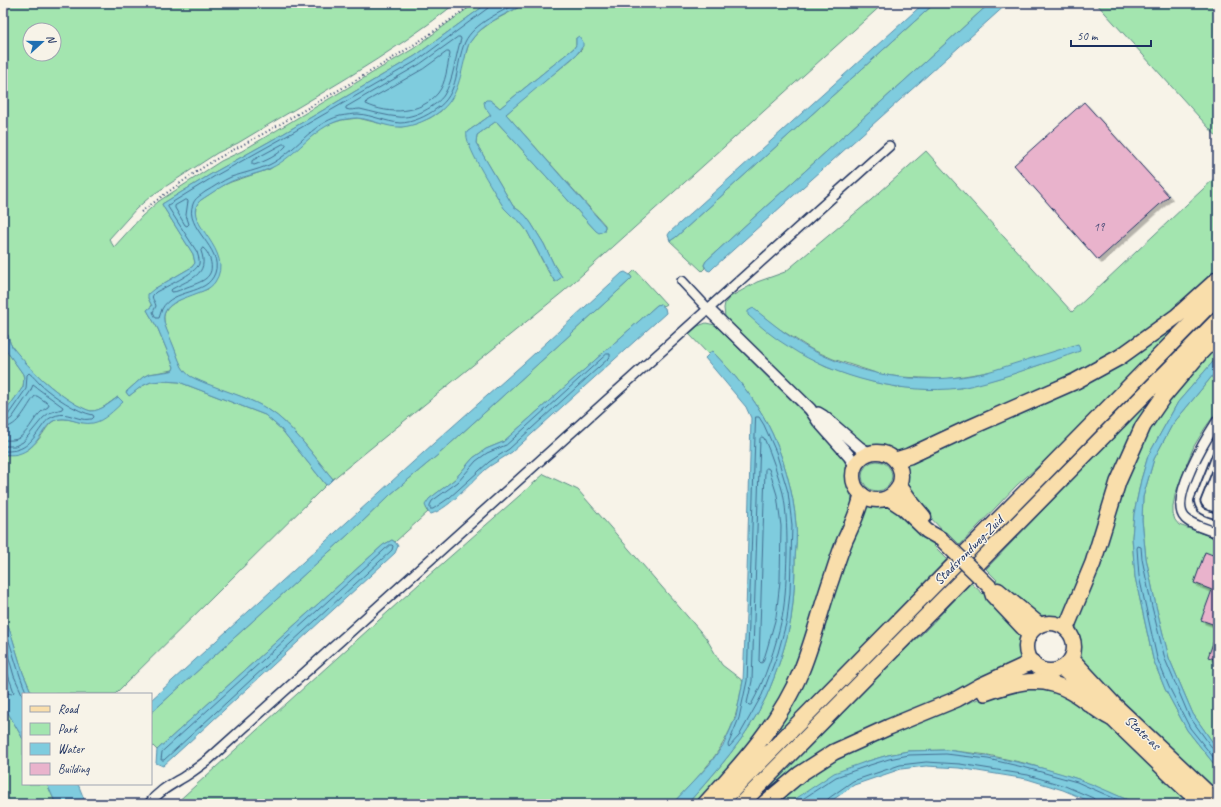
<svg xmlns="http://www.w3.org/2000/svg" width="1221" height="807" font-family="Caveat,sans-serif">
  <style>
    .green { fill: #a3e5af; stroke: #5f8a86; fill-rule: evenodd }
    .water { fill: #7fccde; stroke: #578dab }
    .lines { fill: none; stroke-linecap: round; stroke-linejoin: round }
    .shore { stroke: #436e91; stroke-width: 1 }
    .building { fill: #e9b3cc; stroke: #1b2f5e; filter: url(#shadow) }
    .service-casing { stroke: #1b2f5e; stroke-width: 8 }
    .minor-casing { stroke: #1b2f5e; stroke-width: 12 }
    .tertiary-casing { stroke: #1b2f5e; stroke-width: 14 }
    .primary-casing { stroke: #1b2f5e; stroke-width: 17 }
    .trunk-casing { stroke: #1b2f5e; stroke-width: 18 }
    .path { stroke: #1b2f5e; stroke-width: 2; stroke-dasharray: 1 3; stroke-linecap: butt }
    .service { stroke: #f7f3e8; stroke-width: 4.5 }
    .minor { stroke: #f7f3e8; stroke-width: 9 }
    .tertiary { stroke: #f7f3e8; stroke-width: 11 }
    .primary { stroke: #f9deab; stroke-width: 14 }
    .trunk { stroke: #f9deab; stroke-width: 15 }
    .primary-bridge-casing { stroke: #1b2f5e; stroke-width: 17; stroke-linecap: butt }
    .primary-bridge { stroke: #f9deab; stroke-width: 14 }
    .labels { text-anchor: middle; stroke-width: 3; stroke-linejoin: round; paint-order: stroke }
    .number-label { font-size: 12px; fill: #4e507a }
    .street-label { font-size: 14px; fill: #1b2f5e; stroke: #f7f3e8 }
  </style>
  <defs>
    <filter id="shadow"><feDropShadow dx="3.5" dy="3.5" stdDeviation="0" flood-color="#0004"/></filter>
  </defs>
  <rect width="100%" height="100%" fill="#f7f3e8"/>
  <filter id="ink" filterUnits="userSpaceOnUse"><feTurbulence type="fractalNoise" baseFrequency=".025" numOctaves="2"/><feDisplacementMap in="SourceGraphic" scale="8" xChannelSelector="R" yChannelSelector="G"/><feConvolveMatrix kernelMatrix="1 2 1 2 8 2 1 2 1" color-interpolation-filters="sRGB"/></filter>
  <g filter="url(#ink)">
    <!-- green -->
    <path class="green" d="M3,3H456C389,57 312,98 238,143L217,153L151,196L136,209L109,239L114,247L142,216L159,201L221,161L242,151L384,66L413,49L475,3H488L415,56L281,135L213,173L162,204L164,208L193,254L195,263L192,267L154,289L148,298L152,306L147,310L158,329L174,367L173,370L149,374L143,377L126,392L129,396L142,386L151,382L162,381L179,382L265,415L281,429L326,485L115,694H32L23,673L12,637L3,613V454L6,455C12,454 26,452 30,448C52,430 44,410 82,423L118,397C110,402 100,412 91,411C71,408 22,364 12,347C10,343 9,339 8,335L6,334L3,335V327H7L3,317V49L4,48L3,45ZM30,30H54V54H30Z
      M527,3H884L564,291L333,479C315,458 293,425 269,410C245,395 216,390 191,377C181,371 178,358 174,348C171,340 165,329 164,320C161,302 195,294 208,289L199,224L195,215L196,207L198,202L220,187L231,182L270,169L326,125L342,120L358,118L382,124L401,127L415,124L430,118L441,111L465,57L469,43L478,32L493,21ZM576,38L582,49C569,63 554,73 539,85C528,95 517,104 506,114L605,225V228L596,231L497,122H495L477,135L476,143L513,206L525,215L531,223L544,244L554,265L562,277L555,282C548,272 542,261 537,250C533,244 531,237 527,231C521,220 509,215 502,204C487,182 478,156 467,132L491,115L493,102L500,108L574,48L576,45Z
      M935,3H990L706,261L704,265L705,268L702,271L670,241L676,237Z
      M1096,3H1218V138Z
      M926,151L1072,312L1218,175V274L1174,313L1088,369L907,451C895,452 894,449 884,446C876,444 869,446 861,443L814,406L728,321L725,317L724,308L725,303L730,297L757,282L785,272L871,200ZM753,309L778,328L811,349L833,359L879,374L900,377L945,379L1045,363L999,378L960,388L926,389L897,387L873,382L849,375L826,367L805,356Z
      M635,270L666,304L663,306L660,304L657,305L503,442L486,449L473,458L455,479L429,499L426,510L428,512L395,542L392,540L383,545L157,750L151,744V713L360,524L391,494L439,454L629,281L632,278L630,275Z
      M1199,305L1051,455L1017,485L960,545L947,532L946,534L925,512L907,486V477H906L904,463L1074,386Z
      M706,323L715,325L719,329L813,422L841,453L840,454C851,468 843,469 847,483C849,490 852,495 852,502L805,646L770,720L699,804H687C717,771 747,737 766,697C776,675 787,642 791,619C794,599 795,579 795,558C796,547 797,536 796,525C794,493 782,451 767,423C753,396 733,373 712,351L708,354L689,334L698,326Z
      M3,339L8,353L23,374L24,379L23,387L3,415Z
      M1218,340V356L1178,402L1148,456L1141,480L1134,514L1132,537L1135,577L1153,659L1165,689L1187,730L1218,769V796L1180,761L1083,664C1080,655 1082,649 1081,640C1079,634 1076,628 1075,621L1115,504L1154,418Z
      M1218,369V410L1205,428L1194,446L1187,463L1175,495L1173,507V514L1175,520L1179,525L1218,539V750L1193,714L1169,658L1156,606L1146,558L1142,520L1143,497L1154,459L1172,425Z
      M1152,397L1156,400L1105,511L1063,620L1059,618L1050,617V616L1039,615L998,582L997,584L995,582L997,580L986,569Z
      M862 476a15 15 0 1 1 30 0a15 15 0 1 1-30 0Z
      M544,474L578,490L706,638L722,665L743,681C740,692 739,706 735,717C723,753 698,777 672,804H175L419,584Z
      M865,503L876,505L877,506L887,507L895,510L936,544L934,546L947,559L883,625L854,657L772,738L769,735Z
      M971,583L983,594L985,592L1018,631L1020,638V645H1021L1022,654L1025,659L951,694L916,708L886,721L758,804H751L886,667L922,634Z
      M1011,687L1056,690L1105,721L1193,804H1137L1078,779L1028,764L988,755L946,750L908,751L888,755L865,762L788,804H770L844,752L978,699Z
      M3,704L23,739V784H47L56,804H3Z"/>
    <!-- water -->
    <path class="water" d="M488,3H527C508,13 482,23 470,42C467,47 466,53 465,58C460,78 457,99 439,112C430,119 414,126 402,127C387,128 372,119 357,118C353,118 346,119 341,120C312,128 297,156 271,168C258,174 244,176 232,181C223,185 215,191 207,196C204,198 200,200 198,203C183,223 236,251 215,282C210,289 203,291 195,294C183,299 161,304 164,321C165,328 169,334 171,340C175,349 178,359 182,367C184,370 187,374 190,376C197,380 205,383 213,386C231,393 252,399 269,410C292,424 315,458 333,479L329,483L326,485L281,429L265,415L179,382L162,381L151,382L142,386L129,396L126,392L143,377L149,374L171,371L173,370L174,367L158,329L147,310L152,306L148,298V294L154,289L192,267L195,263L193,254L164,208L162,204L213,173L281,135L415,56Z
      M924,3H935L676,237L670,241L668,235L670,232Z
      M990,3H1008L714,267L710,271L707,270L704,265L706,261Z
      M579,36L583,42V46L576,55L506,114L605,226L604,231L599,233L596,231L497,122H495L477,135L476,143L513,206L525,215L531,223L544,244L554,265L562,277L555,282L546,267L527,231L519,221L513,217L504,208L501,203C494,191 463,143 467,132L491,115L485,107L484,102L486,100H490L500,108L574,48L576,45V38Z
      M625,272L630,275L632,278L629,281L439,454L391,494L360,524L151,713V700L434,443L523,364L622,273Z
      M660,304L665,308L666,313L512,452C505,457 497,461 490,466C474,478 451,508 431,514L428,512L425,505L429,499L455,479L473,458L486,449L503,442L657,305Z
      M753,308C772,323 790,338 810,349C859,375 918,385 973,375C987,373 1000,368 1013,364C1035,357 1056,351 1078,344L1079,346L1080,351C1058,359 1036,366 1013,374C996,379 978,385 960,388C904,395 836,378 789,347C774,338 761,327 748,315V311Z
      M6,334L8,335L10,343L13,348C32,371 51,390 77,405C82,407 86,410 91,411C101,411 111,402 118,397L123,402C114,410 104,421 93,423C79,426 67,414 53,421C49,423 46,428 43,432C33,447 23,458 3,454V415L23,387L24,379L23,374L8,353L4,346L3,335Z
      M712,351C733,373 753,396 767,423C782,451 794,493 796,525C797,536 796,547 795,558C795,578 794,598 791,619C787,642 776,675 766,697C747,737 717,771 687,804H672L709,765L724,744L736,717L743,681L746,614L751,418L746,407L705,358Z
      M1218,356V369L1172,425L1154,459L1143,497L1142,520L1146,558L1156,606L1169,658L1193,714L1218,750V769L1187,730L1165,689L1153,659L1135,577L1132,537L1134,514L1141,480L1148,456L1178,402Z
      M392,540L396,543L398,546L395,553L163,766L156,763L157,750L383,545Z
      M3,613L12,637L23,673L32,694H23V739L3,704Z
      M946,750C991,756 1035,764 1078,779C1098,786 1118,796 1137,804H1096L1063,790L1027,779L959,768L926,766L901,769L854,785L827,804H788L834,773L865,762L888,755L908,751Z
      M47,784H78L86,804H56Z"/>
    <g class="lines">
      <!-- shore -->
      <path class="shore" d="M490,3L488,8L418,60L283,138L215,176L168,205V207L197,252C198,256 200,260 199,264C196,273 165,287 156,292C149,298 154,298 156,306L153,312L156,318H159C160,315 161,312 162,309C173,288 207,296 215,273C224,248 183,228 193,204C195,198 200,196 205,192C214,187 222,181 231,177C244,173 257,170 269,165C296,152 310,124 340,116C346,115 353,114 358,114C372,115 386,122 400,123C412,123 427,116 436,109C460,94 455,64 465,42C474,23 501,12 518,3
        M458,37H460L461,39C455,57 454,79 444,95C437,106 413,119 399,117C386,116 373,112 360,109C355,109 350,111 346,109V107L420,64Z
        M447,52H449L450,54C447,67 446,83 438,93C421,114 389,115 366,104L367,101L423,69Z
        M283,144H286V146C277,156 266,161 254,165L252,164V161Z
        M185,200H187L188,201L186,215L189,224L187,226L185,225L175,208V206Z
        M203,248C207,251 208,254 210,259C216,278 201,282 187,287C182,289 177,292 172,292L171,290L172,289C190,279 210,275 201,251Z
        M607,354H610V357L509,449L489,462L449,498L433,509H430V505L432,501L458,482L476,461L487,453L506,445Z
        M3,417L8,415L26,389L27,375L29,373C33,376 37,381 41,385C53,396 77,412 93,415L94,417L92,419C89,419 85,420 82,419C71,417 65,411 52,417C47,419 44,424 41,428C30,444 23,452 3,451
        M756,417H759L764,425L776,452L788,492L792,525L790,593L787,620L778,653L762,695L739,736L729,747L728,745L739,718L747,681Z
        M3,422L8,421L12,418L30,392L33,385L63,407L62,409L49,413L43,418L23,442L15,446H3
        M3,428C19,427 26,407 35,396H37L49,404L48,407C34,414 31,430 19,438C14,441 8,440 3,440
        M762,437L764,438C772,456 778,475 783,493C787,513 787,534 787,554C786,576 786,597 782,618C776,646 765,680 751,705H749L747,703L752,681L760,439Z
        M767,468L769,469L777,495L781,526L780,581L776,617L767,649L763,662L761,663L759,661L765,470Z
        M390,545H392L393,546L392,550L164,760H161L162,752Z
        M3,624C12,647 17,671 27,694
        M3,638L14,676L23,696
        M3,659L9,678L14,692L12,694L3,692
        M1218,751L1213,749L1189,716L1165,659L1152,607L1142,559L1141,547L1138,546L1137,548L1139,576L1157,658L1169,687L1190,728L1218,763
        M795,804L836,777L867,766L889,759L909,755L946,754L988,759L1027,768L1077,782L1127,804
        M825,804L826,801L829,798L853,781L900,765L926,762L960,764L1028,775L1065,786L1093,798L1095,800L1096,804"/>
    </g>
    <!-- building -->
    <path class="building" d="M1084,102L1169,196L1098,260L1014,165Z
      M1205,552L1218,557V626L1201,620L1212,590L1194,583Z
      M1217,632H1218V660L1208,657Z"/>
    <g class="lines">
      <defs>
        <path id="service" d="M1218,448L1197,501C1199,513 1208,513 1218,517"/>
        <path id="minor" d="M682,281L708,309
          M1218,420C1207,437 1168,500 1185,518C1191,525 1209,530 1218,533
          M149,804C159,790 173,784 187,775C195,770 201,765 208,760L889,146"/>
        <path id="tertiary" d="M708,309L810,409L818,421L849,456L855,465
          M818,413L823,416L859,447L868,453"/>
        <path id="primary" d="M853 476a24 24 0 1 1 48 0a24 24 0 1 1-48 0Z
          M900,486L913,504L924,517
          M888,498L903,508L927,531L941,539
          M990,587L993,596L1025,630L1029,636
          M998,590L1040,625
          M1026 647a24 24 0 1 1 48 0a24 24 0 1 1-48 0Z
          M1072,657L1075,662L1114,704L1218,802
          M1061,668C1079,683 1097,699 1111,718L1173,778L1201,804"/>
        <path id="trunk" d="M896,460L909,456L969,428L1076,381L1120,357L1177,316L1218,279
          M1066,628L1093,563L1118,482L1143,426L1163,397L1201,352L1218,334
          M985,693C1015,682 1042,674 1072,692C1086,700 1097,711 1111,718
          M705,804C742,764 781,721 802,669C814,639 821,608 832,577C836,565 840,552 845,540C852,525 859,511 862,495
          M719,804L1218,296
          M741,804L1218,320
          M764,804L800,774L834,752L889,727L957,699L980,686L1032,662"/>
      </defs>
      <!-- service casing -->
      <use href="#service" class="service-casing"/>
      <!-- minor casing -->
      <use href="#minor" class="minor-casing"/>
      <!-- tertiary casing -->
      <use href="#tertiary" class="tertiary-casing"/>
      <!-- primary casing -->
      <use href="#primary" class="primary-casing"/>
      <!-- trunk casing -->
      <use href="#trunk" class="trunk-casing"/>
      <!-- path -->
      <path class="path" d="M141,212C165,194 188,177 213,161C236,148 260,136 282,123C347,85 414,49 473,3"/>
      <!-- service -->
      <use href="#service" class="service"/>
      <!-- minor -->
      <use href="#minor" class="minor"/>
      <!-- tertiary -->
      <use href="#tertiary" class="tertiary"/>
      <!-- primary -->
      <use href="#primary" class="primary"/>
      <!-- trunk -->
      <use href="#trunk" class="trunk"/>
      <defs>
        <path id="primary-bridge" d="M941,539L990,587"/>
      </defs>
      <!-- primary-bridge casing -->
      <use href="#primary-bridge" class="primary-bridge-casing"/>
      <!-- primary-bridge -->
      <use href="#primary-bridge" class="primary-bridge"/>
    </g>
  </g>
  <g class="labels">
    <!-- number labels -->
    <g class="number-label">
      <text x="1099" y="231">19</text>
    </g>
    <!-- street labels -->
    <g class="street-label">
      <text transform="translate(968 550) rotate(-45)" y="5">Stadsrondweg-Zuid</text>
      <text transform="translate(1143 732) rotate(43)" y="5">State-as</text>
    </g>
  </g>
  <!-- margin -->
  <rect width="1221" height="807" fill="none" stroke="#f7f3e8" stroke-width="16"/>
  <rect x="8" y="8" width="1205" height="791" fill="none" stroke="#1b2f5e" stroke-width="1.5" filter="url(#ink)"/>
  <!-- legend -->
  <rect x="22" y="693" width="130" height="92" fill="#f7f3e8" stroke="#9fa5b1"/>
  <rect x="30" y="706" width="20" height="6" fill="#f9deab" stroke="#9fa5b1"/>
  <text x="58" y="713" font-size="12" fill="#1b2f5e">Road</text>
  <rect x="30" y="723" width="20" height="12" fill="#a3e5af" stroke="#9fa5b1"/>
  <text x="58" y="733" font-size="12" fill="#1b2f5e">Park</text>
  <rect x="30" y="743" width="20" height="12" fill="#7fccde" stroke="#9fa5b1"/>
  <text x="58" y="753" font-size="12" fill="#1b2f5e">Water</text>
  <rect x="30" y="763" width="20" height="12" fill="#e9b3cc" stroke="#9fa5b1"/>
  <text x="58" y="773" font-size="12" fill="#1b2f5e">Building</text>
  <!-- north arrow -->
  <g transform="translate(42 42) rotate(69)"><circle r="19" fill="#f7f3e8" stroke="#9fa5b1"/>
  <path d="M0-3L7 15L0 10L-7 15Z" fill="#1f6fb2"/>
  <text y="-6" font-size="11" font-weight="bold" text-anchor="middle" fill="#1b2f5e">N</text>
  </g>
  <!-- scale -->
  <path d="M1071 40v6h80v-6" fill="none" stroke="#1b2f5e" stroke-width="2"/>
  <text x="1077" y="40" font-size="12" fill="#1b2f5e" stroke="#f7f3e8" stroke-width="3" paint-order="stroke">50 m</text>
</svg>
